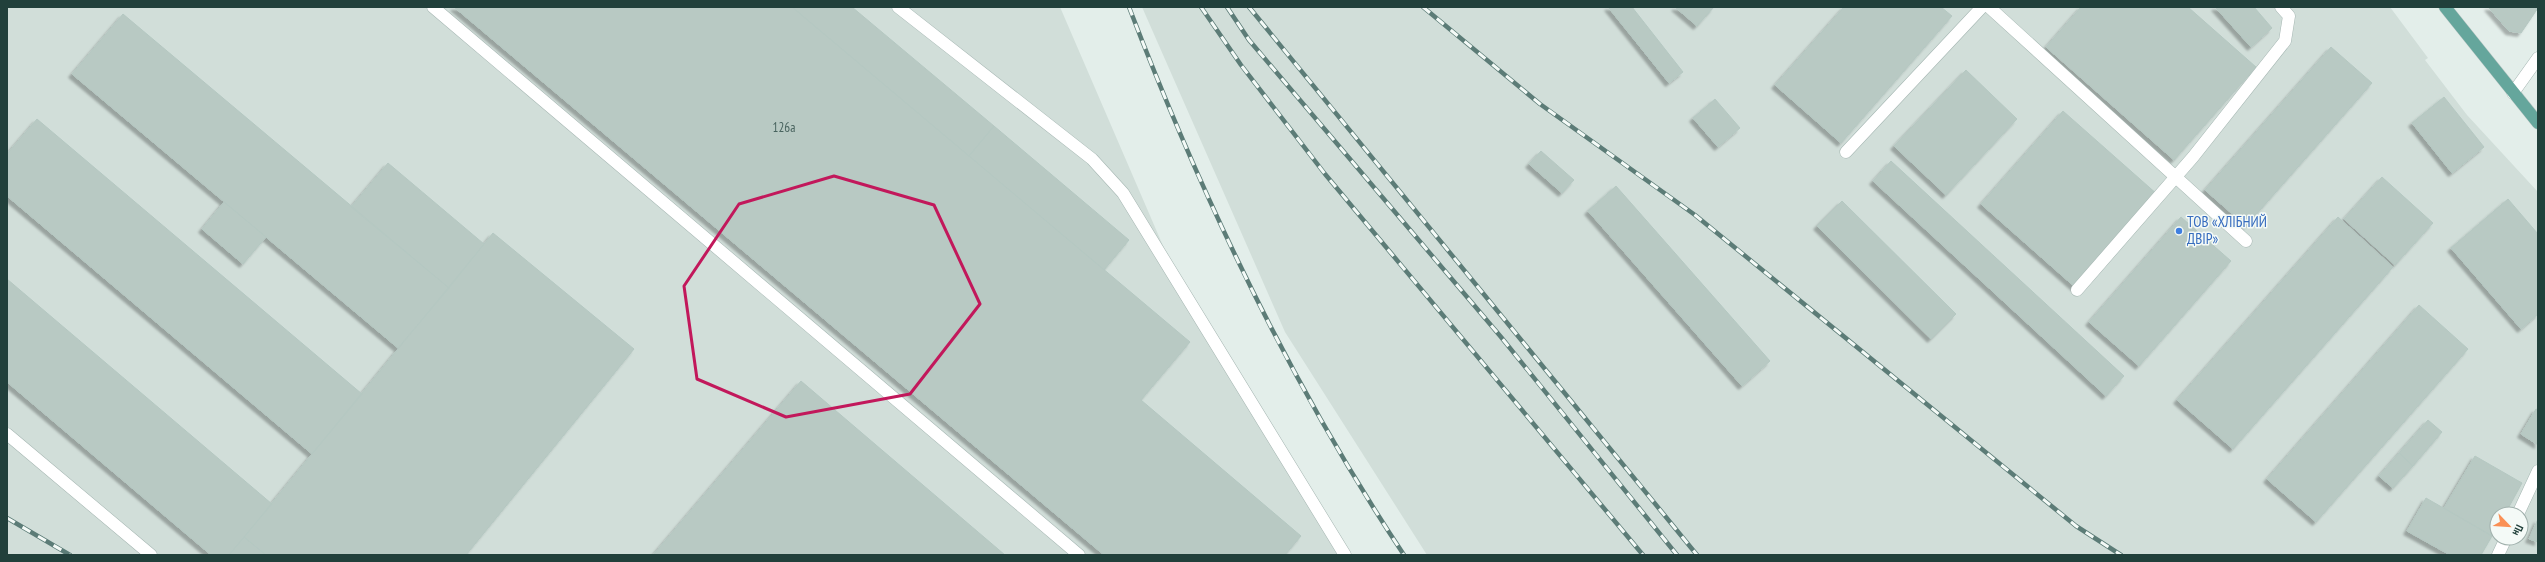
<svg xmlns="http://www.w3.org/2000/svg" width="2545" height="562" font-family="'PT Sans Narrow',sans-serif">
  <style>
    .built { fill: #d1ded9; fill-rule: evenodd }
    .building { fill: #b8c9c3; stroke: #b5c8c2; filter: url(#shadow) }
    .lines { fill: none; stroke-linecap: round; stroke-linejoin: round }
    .minor-casing { stroke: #a5b6b2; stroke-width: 13 }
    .major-casing { stroke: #c1cac8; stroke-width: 13 }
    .minor { stroke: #fff; stroke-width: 12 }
    .major { stroke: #65a69c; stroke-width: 12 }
    .rail-casing { stroke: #5c7c77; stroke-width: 4.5 }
    .rail { stroke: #f4faf7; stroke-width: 3; stroke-dasharray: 9; stroke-linecap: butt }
    .marked { fill: none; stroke: #c2185b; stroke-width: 3; stroke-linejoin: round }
    .shop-dot { fill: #3f7fe0; stroke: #f4faf7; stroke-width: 1.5 }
    .labels { text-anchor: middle; stroke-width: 3; stroke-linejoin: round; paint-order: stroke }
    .number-label { font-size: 13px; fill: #47625d }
    .shop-label { font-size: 15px; fill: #366cbe; stroke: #f4faf7; text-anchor: start }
  </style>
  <defs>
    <filter id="shadow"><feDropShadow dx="-3.5" dy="3.5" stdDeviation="1" flood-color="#0004"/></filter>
  </defs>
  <rect width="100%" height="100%" fill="#e3eeea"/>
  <!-- built -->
  <path class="built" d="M7,7H1060L1189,306L1342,555H7Z
    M1142,7H2390L2428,58L2425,60L2467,115L2538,192V555H1427L1285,332ZM2497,514H2521V538H2497Z"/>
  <!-- building -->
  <path class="building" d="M454,7H792L1190,342L1141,400L1301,536L1285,555H1104Z
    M792,7H852L994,126L969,156Z
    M1608,7H1632L1683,72L1669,83Z
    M1675,7H1714L1697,26Z
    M1844,7H1941L1952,16L1841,143L1775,85Z
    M2081,7H2188L2256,67L2174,160L2046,47Z
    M2215,7H2254L2272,28L2251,47Z
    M2488,7H2537L2538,8L2521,33L2509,31Z
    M123,14L449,288L398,348L72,74Z
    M2331,47L2372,83L2246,226L2205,190Z
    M1966,70L2017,119L1946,195L1894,146Z
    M2444,97L2484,147L2452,173L2412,123Z
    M1715,99L1740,128L1718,147L1693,118Z
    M2063,111L2158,195L2076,288L1981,204Z
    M37,119L362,394L312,454L7,196V154Z
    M994,126L1129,240L1104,270L969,156Z
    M1541,151L1574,180L1562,193L1529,164Z
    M1891,161L2124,376L2106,396L1873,181Z
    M388,163L484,244L449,288L351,207Z
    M2382,177L2433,223L2395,265L2344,219Z
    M1616,186L1770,361L1742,386L1588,211Z
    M2508,199L2538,234V314L2521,329L2451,248Z
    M1842,201L1956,314L1931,339L1817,226Z
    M224,202L266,237L243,264L202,229Z
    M2181,217L2231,261L2139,366L2089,322Z
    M2338,217L2393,267L2233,449L2177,400Z
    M493,233L634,349L466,555H266L244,537Z
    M7,279L272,504L229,555H211L7,382Z
    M2419,305L2468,349L2316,522L2267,479Z
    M801,381L1005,555H653Z
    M2536,409L2538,410V445L2521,434Z
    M2428,420L2442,432L2413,466L2399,453Z
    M2399,453L2413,466L2393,488L2379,476Z
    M2475,456L2522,483L2505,514H2497V527L2492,536L2444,508Z
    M2426,498L2492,536L2481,555H2450L2407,531Z
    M2538,519V542L2529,539Z
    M244,537L266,555H229Z"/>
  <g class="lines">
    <defs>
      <path id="minor" d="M433,7L1079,555
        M898,7L1092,159L1123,193L1345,555
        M1989,7L2246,241
        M2513,93L2538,58
        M1846,152L1982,7
        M2077,290L2193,157L2285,41L2289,16L2281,7
        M7,434L151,555
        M2518,514L2538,471
        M2498,555L2506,538"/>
      <path id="major" d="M2445,7L2538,123"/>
    </defs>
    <!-- minor casing -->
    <use href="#minor" class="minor-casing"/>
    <!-- major casing -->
    <use href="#major" class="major-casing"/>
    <!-- minor -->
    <use href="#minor" class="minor"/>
    <!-- major -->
    <use href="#major" class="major"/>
    <defs>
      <path id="rail" d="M1129,7C1202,198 1291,385 1404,555
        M1201,7L1241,65L1325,174L1643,555
        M1227,7L1249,40L1501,337L1677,555
        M1249,7L1697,555
        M1423,7L1540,104L1695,215L2076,526L2121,555
        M7,518L70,555"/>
    </defs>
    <!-- rail casing -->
    <use href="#rail" class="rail-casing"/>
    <!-- rail -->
    <use href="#rail" class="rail"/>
  </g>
  <!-- marked area -->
  <path class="marked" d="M834,176L934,205L980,304L910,394L786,417L697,379L684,286L739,204Z"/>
  <!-- markers -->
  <circle class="shop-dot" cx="2179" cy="231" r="4"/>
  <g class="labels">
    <!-- number labels -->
    <g class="number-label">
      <text x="784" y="132">126а</text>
    </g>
    <!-- shop labels -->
    <g class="shop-label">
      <text x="2187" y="227">ТОВ «ХЛІБНИЙ<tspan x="2187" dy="17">ДВІР»</tspan></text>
    </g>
  </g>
  <!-- border -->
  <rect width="2545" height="562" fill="none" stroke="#21403b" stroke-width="16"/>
  <!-- north arrow -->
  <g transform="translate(2509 526) rotate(115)"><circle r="19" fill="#f4faf7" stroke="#a0b0ac"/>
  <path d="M0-3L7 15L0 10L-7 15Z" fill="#fa9055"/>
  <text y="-6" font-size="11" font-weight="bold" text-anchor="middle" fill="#21403b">Пн</text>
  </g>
</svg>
